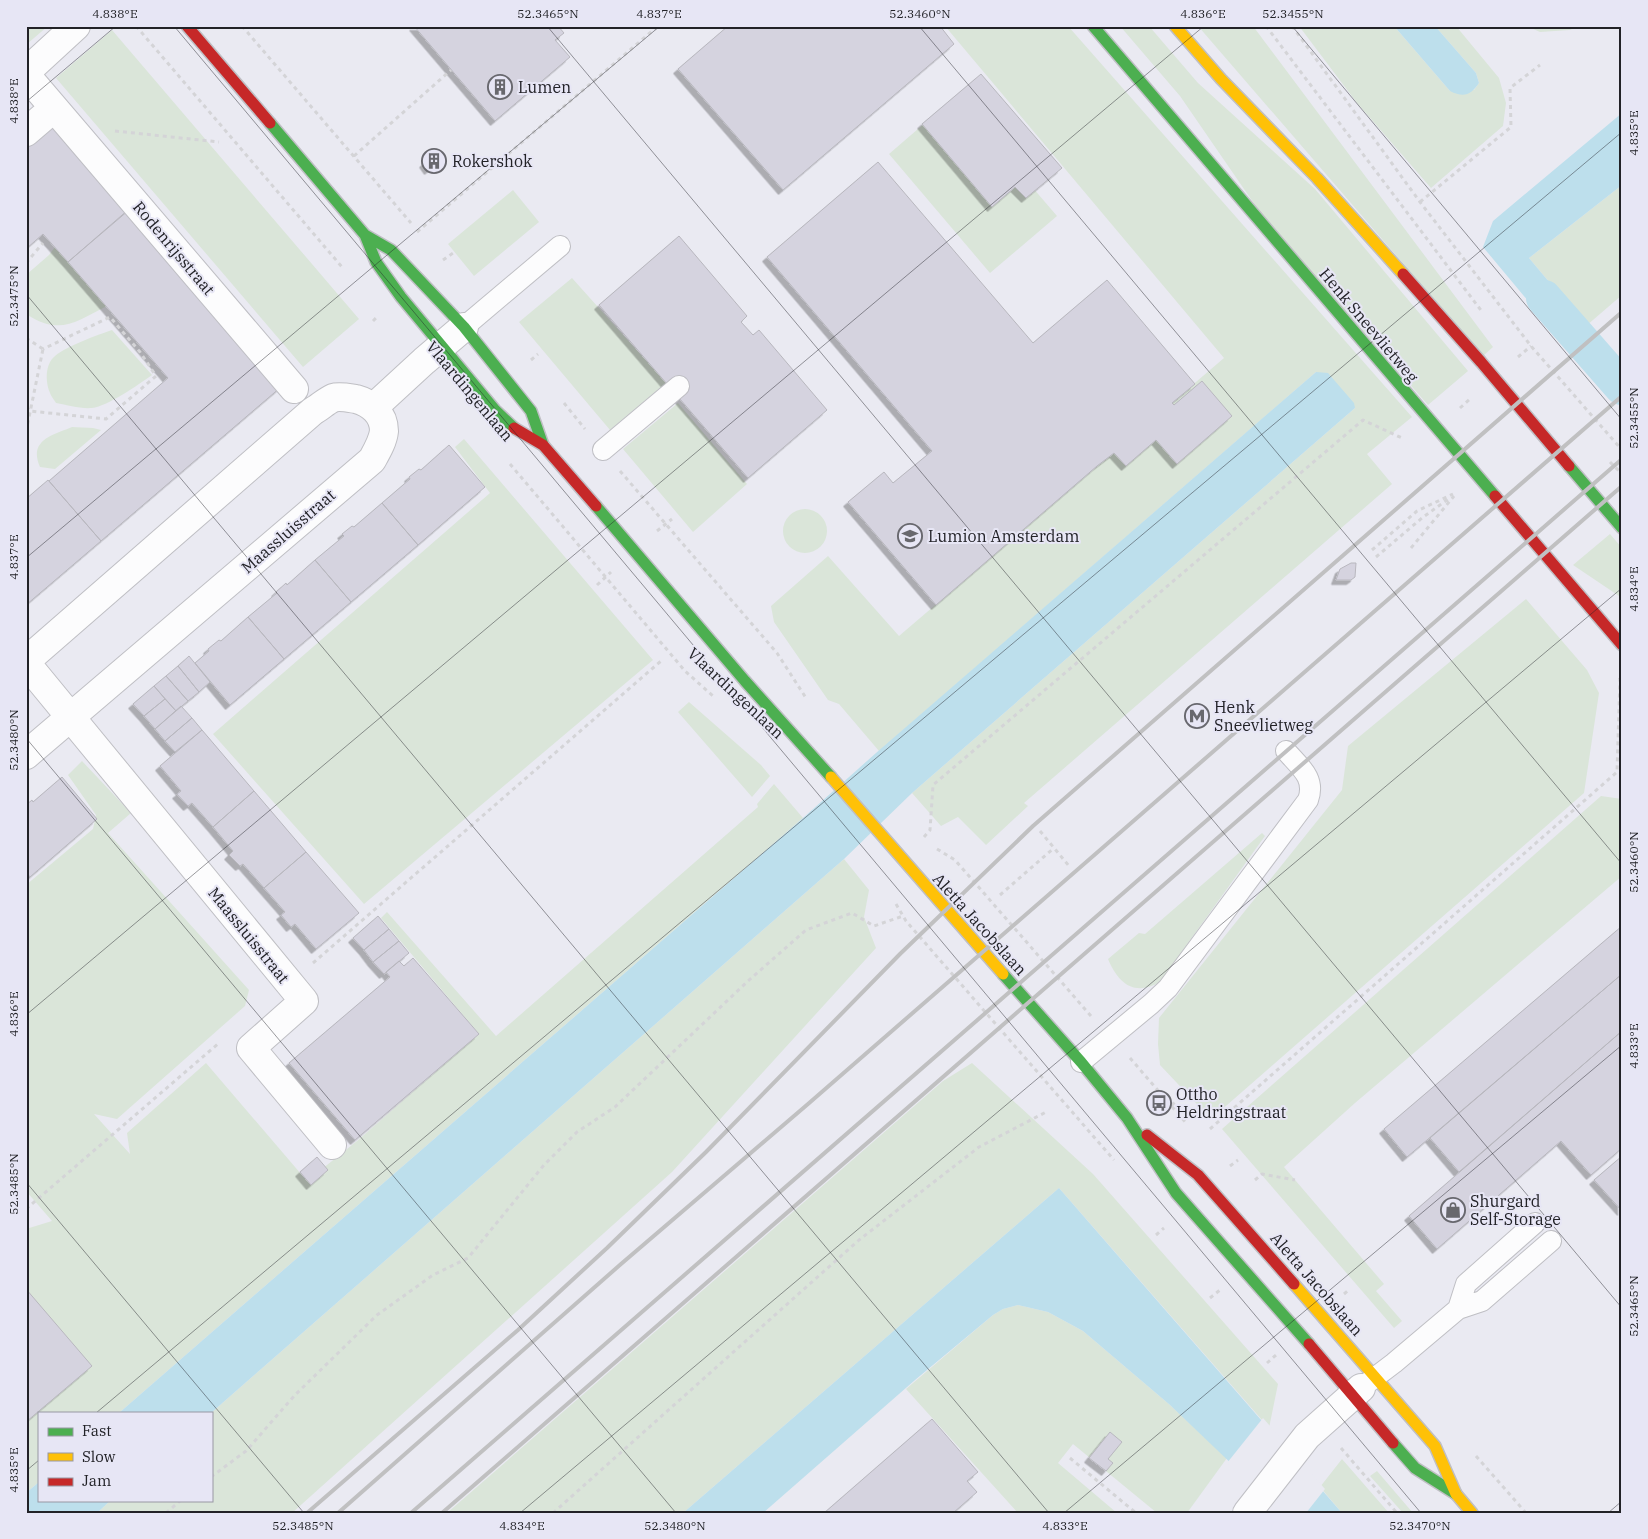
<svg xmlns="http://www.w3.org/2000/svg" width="1648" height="1539" font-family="'IBM Plex Serif',serif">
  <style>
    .green { fill: #dae5d9 }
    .water { fill: #bddfec }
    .pier { fill: #eaeaf2 }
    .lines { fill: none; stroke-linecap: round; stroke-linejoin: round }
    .canal { stroke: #bddfec; stroke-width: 36 }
    .building { fill: #d5d3df; stroke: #b8b7be; filter: url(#shadow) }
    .lane-casing { stroke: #bfbfc4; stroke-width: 22 }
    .street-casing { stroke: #bfbfc4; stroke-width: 30 }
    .fast-casing { stroke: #bfbfc4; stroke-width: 14 }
    .slow-casing { stroke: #bfbfc4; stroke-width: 14 }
    .jam-casing { stroke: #bfbfc4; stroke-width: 14 }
    .path { stroke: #d4d4d7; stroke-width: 3; stroke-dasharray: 4 4; stroke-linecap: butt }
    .lane { stroke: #fcfcfd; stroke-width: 20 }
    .street { stroke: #fcfcfd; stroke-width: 28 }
    .fast { stroke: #4caf50; stroke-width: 11 }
    .slow { stroke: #ffc107; stroke-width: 11 }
    .jam { stroke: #c62828; stroke-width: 11 }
    .rail { stroke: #c0c0c1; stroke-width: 4 }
    .ticks { fill: none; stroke: #222227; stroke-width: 1; stroke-opacity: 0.45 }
    .labels { text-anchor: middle; stroke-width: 4; stroke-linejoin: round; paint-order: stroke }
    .poi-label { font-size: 16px; fill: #222227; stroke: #e7e6f5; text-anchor: start }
    .street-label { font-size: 16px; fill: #222227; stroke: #e7e6f5 }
    .neatline { fill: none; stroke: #222227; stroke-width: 2 }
    .ticks-label { font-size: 12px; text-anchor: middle; fill: #222227 }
  </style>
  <defs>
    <filter id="shadow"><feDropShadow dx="-4.5" dy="4.5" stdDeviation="0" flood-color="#0004"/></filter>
  </defs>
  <rect width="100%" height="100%" fill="#eaeaf2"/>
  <!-- green -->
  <path class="green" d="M26,26H48L27,44Z
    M945,26H1068L1412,417L1367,454L1392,484L1024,803L1028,806L986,845L958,817L941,826L912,793L1355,408L1316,372L879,751L839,704L828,700L774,622L771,606L828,556L899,636L1224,358Z
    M1120,26H1149L1198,83L1315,189L1468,371L1428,405L1266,221L1180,96Z
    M1198,26H1253L1493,347L1483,356Z
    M1299,26H1394L1450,91L1474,90L1479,83L1476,73L1435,26H1456L1499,78L1506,103L1503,126L1431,188L1357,103Z
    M1578,26L1570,30L1540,32L1529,27Z
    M112,30L359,319L303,367L56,78Z
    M955,97L1057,216L990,273L889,154Z
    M1622,185V295L1586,326L1529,258Z
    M513,190L539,222L474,276L448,244Z
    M55,247L107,306C75,322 60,336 26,314V275L49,255Z
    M572,278L666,383L610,430L519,322Z
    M112,330L152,375C138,385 108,406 92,408C80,409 68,405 56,403C54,400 51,396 50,393C45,382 45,364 55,356C67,346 97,335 112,330Z
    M678,403L747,484L693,532L623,449Z
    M72,427L93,428L101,430L55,469L40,467C28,440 53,435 72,427Z
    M464,439L653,660L364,904L213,734L490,493L455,447Z
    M783 531a22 22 0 1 1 44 0a22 22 0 1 1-44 0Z
    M1610,534L1622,548V598L1573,565Z
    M1526,599L1587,670L1599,693L1584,793L1211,1119L1160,1065L1158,1044L1159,1018L1342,790L1348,746Z
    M689,702L761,765L770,776L752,797L678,712Z
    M82,761L131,813L108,833L249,990L245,1006L117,1119L94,1114L130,1154L127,1133L206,1063L307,1181L357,1141L479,1034L381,918L387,912L496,1036L758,807L757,804L774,784L803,818L119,1413H39V1482L26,1493V1229L52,1221L26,1191V885L93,829L96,815L68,775Z
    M1601,796L1622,799V876L1355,1103L1284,1167L1384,1284L1376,1291L1402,1321L1394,1328L1222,1129Z
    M1262,833L1265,836L1160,982C1134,997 1118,983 1108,959L1139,933L1145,934Z
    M844,859L869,890L864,917L876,948L672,1172L292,1513H97L111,1500H211V1413Z
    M972,1063L1093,1174L1278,1384L1269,1428L1059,1188L683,1513H447L943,1081Z
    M1018,1305L1048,1312L1083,1331L1170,1405L1227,1458L1187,1513H1157L1073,1444L1058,1463L1117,1513H1018L906,1389L993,1315L1003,1309Z
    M1342,1459L1389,1513H1342L1320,1487Z
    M1377,1471L1413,1513H1403L1370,1476Z"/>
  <!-- water -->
  <path class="water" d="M1394,26H1435L1476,73L1479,83C1471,95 1464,98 1450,91Z
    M1622,113V185L1529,258L1586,326L1565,345L1483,247L1493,221Z
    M1316,372L1328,373L1354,403L1355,408L912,793L844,859L211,1413H119L803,818L876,753Z
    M1059,1188L1342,1513H1279L1238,1470L1170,1405L1083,1331L1048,1312L1018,1305L1003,1309L993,1315L915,1380L763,1513H683Z
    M39,1482V1500H111L97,1513H26V1493Z"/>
  <!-- pier -->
  <path class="pier" d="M1263,1418L1325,1489L1306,1513H1275L1227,1463Z"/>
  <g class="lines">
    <!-- canal -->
    <path class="canal" d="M1544,298L1622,387"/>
  </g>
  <!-- building -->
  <path class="building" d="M414,26H558L564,33L555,40L570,57L495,121Z
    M728,26H940L954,44L783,190L678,69Z
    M981,74L1062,168L1026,198L1015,187L992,207L922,124Z
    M53,121L129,210L68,262L43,234L26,249V144Z
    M438,151L444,158L429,170L424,163Z
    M878,162L1033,343L1107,280L1195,384L1172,403L1174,405L1202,381L1232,416L1177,464L1156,440L1126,466L1114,453L1097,466L936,605L848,502L884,472L893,483L932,451L767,257Z
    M129,209L281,387L101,541L49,481L168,378L68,262Z
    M679,236L747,316L741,322L753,335L759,330L827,410L748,478L599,305Z
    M449,445L485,487L418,545L382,503L410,479L409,477L419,469L421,470Z
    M48,480L101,541L26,605V499Z
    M382,503L418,545L351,602L315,560L344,536L342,534L352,526L354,527Z
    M315,560L351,602L284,659L248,617L277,593L276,592L286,583L287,585Z
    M1351,563H1356L1355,577L1351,580H1336L1340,569Z
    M248,617L284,659L230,705L195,663L209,651L208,649L219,640L221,641Z
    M189,656L210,682L199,692L178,666Z
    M178,666L199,692L188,701L166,676Z
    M166,676L188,701L176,711L154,686Z
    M154,686L165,699L144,716L133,704Z
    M165,699L176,711L155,729L144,716Z
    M181,706L192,718L165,741L155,729Z
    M192,718L202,730L175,752L165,741Z
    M202,730L254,791L213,827L192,803L188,806L177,794L181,791L160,766Z
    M62,777L97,819L30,877L26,872V805L32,800L33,802Z
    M254,791L306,852L264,888L243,864L240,866L229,855L233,851L213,827Z
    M306,852L359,913L316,949L295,924L291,927L281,915L285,912L264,888Z
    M378,916L389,929L364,950L353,938Z
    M1622,926V974L1407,1157L1384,1129Z
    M389,929L399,941L373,962L364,950Z
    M399,941L409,953L384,974L373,962Z
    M413,958L479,1034L355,1140L289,1063L390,977L386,972L399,961L404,966Z
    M1622,974V1031L1459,1172L1430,1138Z
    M1622,1031V1148L1591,1175L1561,1141L1437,1249L1409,1216Z
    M1622,1156V1211L1594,1180Z
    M317,1157L328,1170L311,1185L300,1172Z
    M26,1289L92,1366L26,1422Z
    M932,1419L978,1472L967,1481L977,1492L953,1513H824Z
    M1110,1432L1122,1442L1108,1459L1113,1463L1106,1471L1089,1458Z"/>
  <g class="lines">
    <defs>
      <path id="lane" d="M464,327L560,246
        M603,450L679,386
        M1081,1062L1151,1004L1168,988L1308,800C1316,778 1300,767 1286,751
        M1458,1309L1466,1284L1535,1223
        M1365,1385L1394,1363L1458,1309L1482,1301L1551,1241"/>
      <path id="street" d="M26,72L76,26
        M26,75L294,389
        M26,132L54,108
        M374,407L424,361L464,327
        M26,661L313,411C319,408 326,401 333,398C339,396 349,398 356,399C371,403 384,414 384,431C383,441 377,451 372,460L26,755
        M26,663L304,1001L251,1048L332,1145
        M1247,1513L1307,1436L1361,1388"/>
      <path id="fast" d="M1093,26L1495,496
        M270,123L365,235L376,262L401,297L495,410L514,428
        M365,235L391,250L464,327L531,411L543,445
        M1569,466L1622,528
        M596,506L745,681L831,777
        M1003,974L1081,1062L1127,1118L1176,1193L1309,1344
        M1393,1443L1415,1468L1456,1494"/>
      <path id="slow" d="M1175,26L1221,79L1317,178L1403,274
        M831,777L1003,974
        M1294,1284L1435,1446L1456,1494L1472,1513"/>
      <path id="jam" d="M187,26L270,123
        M1403,274L1481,362L1569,466
        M514,428L543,445L596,506
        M1495,496L1622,645
        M1147,1135L1198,1175L1294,1284
        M1309,1344L1393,1443"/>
    </defs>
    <!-- lane casing -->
    <use href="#lane" class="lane-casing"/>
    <!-- street casing -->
    <use href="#street" class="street-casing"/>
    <!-- fast casing -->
    <use href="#fast" class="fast-casing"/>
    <!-- slow casing -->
    <use href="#slow" class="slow-casing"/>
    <!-- jam casing -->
    <use href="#jam" class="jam-casing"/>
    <!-- path -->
    <path class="path" d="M136,26L342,267
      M242,26L411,223
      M1266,26L1483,313
      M1292,26L1420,202L1531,346L1622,450
      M115,131L219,142
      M354,156L451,70
      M1420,202L1511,127L1510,88L1540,65
      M417,232L658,26
      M443,260L453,253
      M26,263L43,243
      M373,321L378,316
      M26,338L43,349
      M1518,357L1531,346
      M531,360L538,354
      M564,403L585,429
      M26,407L30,411L106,419L156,376L140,352L110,317L43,349
      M1460,408L1470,399
      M26,432L43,349
      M1610,462L1622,474
      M510,464L685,671L713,696
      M620,471L777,653L806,698
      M657,531L672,519
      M1411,548L1454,496
      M1372,550L1417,511L1453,494
      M1376,557L1422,518L1451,497
      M597,585L611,572
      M1040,831L1069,866
      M924,837L930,830L933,785L1363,420L1402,438
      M937,849L955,860L1091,1016
      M1000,895L1054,848
      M896,904L906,921L1114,1160
      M313,963L661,661
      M1130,1058L1186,1123
      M1166,1111L1181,1096
      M1210,1129L1617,772L1620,679L1619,677
      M1230,1166L1238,1160
      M1255,1180L1262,1174L1295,1180
      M26,1209L219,1043
      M1156,1235L1164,1228
      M1344,1294L1350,1289
      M1210,1298L1220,1290
      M1267,1363L1276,1355
      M1341,1448L1397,1513
      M1476,1456L1526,1513
      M1070,1458L1136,1513
      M211,1477L246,1451L295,1395L377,1315L433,1275L468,1258L544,1165L577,1132L615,1107L748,981L806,930L852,913L874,926L903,916
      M166,1513L181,1500
      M553,1513L859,1240L979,1147L1048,1111"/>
    <!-- lane -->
    <use href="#lane" class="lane"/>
    <!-- street -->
    <use href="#street" class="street"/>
    <!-- fast -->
    <use href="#fast" class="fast"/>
    <!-- slow -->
    <use href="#slow" class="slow"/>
    <!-- jam -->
    <use href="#jam" class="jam"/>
    <!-- rail -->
    <path class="rail" d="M307,1513L518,1330L607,1248L706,1152L900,954L1033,826L1622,312
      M338,1513L621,1264L808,1104L1622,396
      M411,1513L1622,459
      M442,1513L1622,486"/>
  </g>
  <!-- ticks -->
  <path class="ticks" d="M174,26L1421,1513M547,26L1622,1308M919,26L1622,864M1292,26L1622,420M26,102L116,26M26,294L1049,1513M26,558L660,26M26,738L676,1513M26,1015L1204,26M26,1182L304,1513M96,1413L1622,132M26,1471L39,1460M520,1513L1622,588M1064,1513L1622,1045M1608,1513L1622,1501"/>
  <!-- icons -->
  <defs>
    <symbol id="building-ring" viewBox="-11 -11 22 22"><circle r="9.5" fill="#e7e6f5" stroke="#68686e" stroke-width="1.5"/><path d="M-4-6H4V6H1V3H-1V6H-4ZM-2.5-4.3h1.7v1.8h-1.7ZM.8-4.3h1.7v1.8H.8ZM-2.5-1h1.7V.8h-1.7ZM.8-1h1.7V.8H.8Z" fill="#68686e"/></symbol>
    <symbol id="school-ring" viewBox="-11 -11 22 22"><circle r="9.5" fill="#e7e6f5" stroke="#68686e" stroke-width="1.5"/><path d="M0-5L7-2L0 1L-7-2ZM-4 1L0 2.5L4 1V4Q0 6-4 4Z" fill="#68686e"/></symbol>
    <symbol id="metro-ring" viewBox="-11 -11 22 22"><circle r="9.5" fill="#e7e6f5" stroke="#68686e" stroke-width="1.5"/><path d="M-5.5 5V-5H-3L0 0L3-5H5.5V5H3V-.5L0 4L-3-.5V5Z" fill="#68686e"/></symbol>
    <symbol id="bus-ring" viewBox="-11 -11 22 22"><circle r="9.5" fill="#e7e6f5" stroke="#68686e" stroke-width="1.5"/><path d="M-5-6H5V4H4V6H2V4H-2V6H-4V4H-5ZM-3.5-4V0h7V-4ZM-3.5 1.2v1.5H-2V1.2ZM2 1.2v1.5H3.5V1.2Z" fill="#68686e"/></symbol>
    <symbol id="shop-ring" viewBox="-11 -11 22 22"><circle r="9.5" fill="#e7e6f5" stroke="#68686e" stroke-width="1.5"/><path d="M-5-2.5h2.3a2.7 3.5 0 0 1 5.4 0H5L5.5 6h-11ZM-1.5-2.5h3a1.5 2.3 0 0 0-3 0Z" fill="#68686e"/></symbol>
  </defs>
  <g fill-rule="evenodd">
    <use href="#building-ring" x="486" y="73" width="28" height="28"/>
    <use href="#building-ring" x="420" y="147" width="28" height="28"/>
    <use href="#school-ring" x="896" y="522" width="28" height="28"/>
    <use href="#metro-ring" x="1183" y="702" width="28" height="28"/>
    <use href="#bus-ring" x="1145" y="1089" width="28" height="28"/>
    <use href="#shop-ring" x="1439" y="1196" width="28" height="28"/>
  </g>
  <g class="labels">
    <!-- poi labels -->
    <g class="poi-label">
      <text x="518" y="93">Lumen</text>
      <text x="452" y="167">Rokershok</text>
      <text x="928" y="542">Lumion Amsterdam</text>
      <text x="1214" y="713">Henk<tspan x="1214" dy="18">Sneevlietweg</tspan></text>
      <text x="1176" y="1100">Ottho<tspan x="1176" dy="18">Heldringstraat</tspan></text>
      <text x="1470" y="1207">Shurgard<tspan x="1470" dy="18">Self-Storage</tspan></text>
    </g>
    <!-- street labels -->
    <g class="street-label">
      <text transform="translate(174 248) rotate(50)" y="6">Rodenrijsstraat</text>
      <text transform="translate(1369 325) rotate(50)" y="6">Henk Sneevlietweg</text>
      <text transform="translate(470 391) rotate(50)" y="6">Vlaardingenlaan</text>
      <text transform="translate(288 531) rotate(-41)" y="6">Maassluisstraat</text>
      <text transform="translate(736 693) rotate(43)" y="6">Vlaardingenlaan</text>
      <text transform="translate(980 924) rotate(48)" y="6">Aletta Jacobslaan</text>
      <text transform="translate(249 935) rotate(51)" y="6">Maassluisstraat</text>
      <text transform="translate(1317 1284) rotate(49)" y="6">Aletta Jacobslaan</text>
    </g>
  </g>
  <!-- border -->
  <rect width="1648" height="1539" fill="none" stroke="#e7e6f5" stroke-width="55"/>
  <!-- legend -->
  <rect x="38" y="1412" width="175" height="90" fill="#e7e6f5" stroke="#9898a3"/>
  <rect x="48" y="1428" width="25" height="8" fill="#4caf50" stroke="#9898a3"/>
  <text x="82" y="1436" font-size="15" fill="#222227">Fast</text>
  <rect x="48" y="1453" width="25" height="8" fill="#ffc107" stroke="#9898a3"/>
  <text x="82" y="1462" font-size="15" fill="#222227">Slow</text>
  <rect x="48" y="1478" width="25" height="8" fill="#c62828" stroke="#9898a3"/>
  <text x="82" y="1486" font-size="15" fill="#222227">Jam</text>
  <rect x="28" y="28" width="1592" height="1484" class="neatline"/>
  <g class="ticks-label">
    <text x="115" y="18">4.838°E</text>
    <text x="548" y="18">52.3465°N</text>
    <text x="659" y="18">4.837°E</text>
    <text x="920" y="18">52.3460°N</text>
    <text x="1203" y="18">4.836°E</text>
    <text x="1293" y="18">52.3455°N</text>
    <text transform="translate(14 101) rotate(-90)" y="4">4.838°E</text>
    <text transform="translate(1634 133) rotate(-90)" y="4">4.835°E</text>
    <text transform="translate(14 296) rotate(-90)" y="4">52.3475°N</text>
    <text transform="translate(1634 418) rotate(-90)" y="4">52.3455°N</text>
    <text transform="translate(14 557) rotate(-90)" y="4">4.837°E</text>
    <text transform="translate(1634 589) rotate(-90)" y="4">4.834°E</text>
    <text transform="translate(14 740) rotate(-90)" y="4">52.3480°N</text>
    <text transform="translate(1634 862) rotate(-90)" y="4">52.3460°N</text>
    <text transform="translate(14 1014) rotate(-90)" y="4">4.836°E</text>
    <text transform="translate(1634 1046) rotate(-90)" y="4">4.833°E</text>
    <text transform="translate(14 1184) rotate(-90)" y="4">52.3485°N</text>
    <text transform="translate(1634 1306) rotate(-90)" y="4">52.3465°N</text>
    <text transform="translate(14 1470) rotate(-90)" y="4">4.835°E</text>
    <text x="303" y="1530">52.3485°N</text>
    <text x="522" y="1530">4.834°E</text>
    <text x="675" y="1530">52.3480°N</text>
    <text x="1065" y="1530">4.833°E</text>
    <text x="1420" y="1530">52.3470°N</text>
  </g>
</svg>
